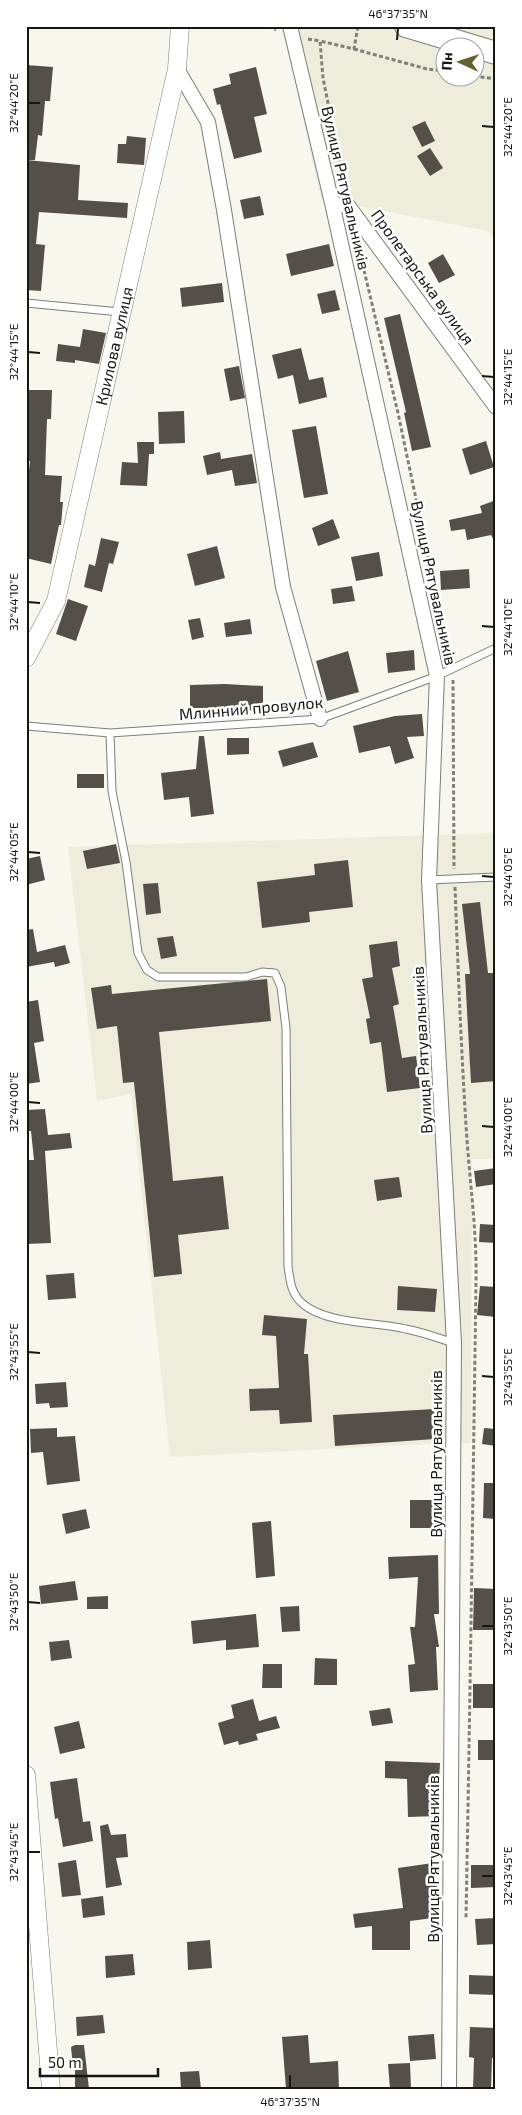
<svg xmlns="http://www.w3.org/2000/svg" width="522" height="2115" font-family="'Exo 2',sans-serif">
  <style>
    .built { fill: #eeecdb; fill-rule: evenodd }
    .building { fill: #554f49 }
    .lines { fill: none; stroke-linecap: round; stroke-linejoin: round }
    .service-casing { stroke: #7f7d75; stroke-width: 9 }
    .minor-casing { stroke: #7f7d75; stroke-width: 16 }
    .tertiary-casing { stroke: #7f7d75; stroke-width: 19 }
    .primary-casing { stroke: #7f7d75; stroke-width: 24 }
    .path { stroke: #807f79; stroke-width: 3; stroke-dasharray: 4 2.5; stroke-linecap: butt }
    .service { stroke: #fff; stroke-width: 7 }
    .minor { stroke: #fff; stroke-width: 14 }
    .tertiary { stroke: #fff; stroke-width: 18 }
    .primary { stroke: #fff; stroke-width: 22 }
    .ticks { fill: none; stroke: #171613; stroke-width: 2 }
    .labels { text-anchor: middle; stroke-width: 5; stroke-linejoin: round; paint-order: stroke }
    .street-label { font-size: 16px; fill: #171613; stroke: #fff }
    .neatline { fill: none; stroke: #171613; stroke-width: 2 }
    .ticks-label { font-size: 12px; text-anchor: middle; fill: #171613 }
  </style>
  <rect width="100%" height="100%" fill="#f8f7ee"/>
  <!-- built -->
  <path class="built" d="M286,26H496V241L488,231L321,199L290,59ZM444,48H474V78H444Z
    M496,833V1159H472L471,1443H445L170,1457L131,1094L97,1101L68,847Z"/>
  <!-- building -->
  <path class="building" d="M26,65L53,67L50,101H45L42,136L38,135L35,160H26Z
    M256,67L267,114L254,117L262,152L234,159L220,104L217,105L213,89L231,84L229,74Z
    M425,121L435,141L422,147L412,127Z
    M127,136L146,138L144,165L117,163L118,144H126Z
    M430,148L443,168L430,176L417,156Z
    M26,160L80,165L78,200L128,203L127,218L39,212L36,244L45,245L41,291L26,290Z
    M260,196L264,215L244,219L240,200Z
    M329,244L334,266L291,276L286,254Z
    M443,254L455,275L439,283L428,263Z
    M222,283L224,302L182,307L180,288Z
    M335,290L340,310L322,314L317,294Z
    M400,314L431,447L412,451L404,413L406,412L384,318Z
    M83,329L106,333L99,364L75,360V363L56,361L58,344L80,347Z
    M301,348L309,380L323,377L327,397L299,404L293,375L278,379L272,355Z
    M239,366L245,398L230,401L224,369Z
    M27,390H52L51,419H47L45,475L62,476L60,502H63L61,525H59L51,564L26,558V499L30,461H28L29,444H26Z
    M184,411L185,443L159,444L158,412Z
    M316,426L328,494L304,498L292,430Z
    M486,441L494,467L470,475L462,449Z
    M137,442H154V454H149L147,486L120,485L122,462L138,463Z
    M220,452L221,459L252,454L257,483L235,486L232,470L207,475L203,456Z
    M496,500V544L491,535L467,540L465,529L451,531L449,520L482,513L480,506Z
    M333,519L340,538L318,546L312,528Z
    M101,538L119,542L113,564L109,563L102,592L84,587L89,564L95,566Z
    M217,546L225,578L195,586L187,554Z
    M379,552L383,576L356,581L351,557Z
    M469,569L470,588L441,590L440,571Z
    M352,586L355,601L333,604L331,589Z
    M68,599L88,606L76,641L56,634Z
    M200,618L204,637L192,640L188,620Z
    M250,619L252,634L226,637L224,623Z
    M414,650L415,670L388,673L386,653Z
    M348,651L359,692L327,701L316,661Z
    M225,684L263,686V711L245,710V708H190V685Z
    M422,714L424,736L407,737L414,758L395,764L390,746L359,753L353,726L395,716Z
    M199,736H204L214,814L191,817L189,797L164,800L161,773L196,769Z
    M227,738H249V754L227,755Z
    M313,742L318,757L283,767L278,751Z
    M77,774H104V788H77Z
    M116,844L120,863L87,869L83,851Z
    M40,856L45,880L26,885V859Z
    M348,860L353,907L309,912L310,922L262,928L257,882L315,875L314,864Z
    M158,883L161,913L146,915L143,884Z
    M480,902L488,973H496V1081L471,1083L465,974H470L462,904Z
    M33,929L37,952L65,945L70,963L55,967L54,962L26,967V930Z
    M173,936L177,956L161,959L157,938Z
    M397,941L400,966L392,968L399,1004L393,1006L402,1058L416,1056L420,1088L387,1092L381,1042L370,1044L366,1019L370,1018L362,979L373,977L369,945Z
    M267,979L271,1021L159,1032L173,1181L223,1176L229,1229L178,1235L182,1274L154,1277L134,1082L123,1083L117,1026L97,1029L91,988L111,985L112,994Z
    M38,1000L44,1041L34,1043L40,1082L26,1084V1002Z
    M45,1109L48,1135L70,1133L72,1148L45,1151L51,1243L26,1244V1160H34L31,1131H26V1110Z
    M496,1168V1184L476,1187L474,1171Z
    M399,1177L402,1197L377,1201L374,1180Z
    M480,1224L496,1225V1243L479,1242Z
    M74,1273L76,1298L48,1300L46,1275Z
    M398,1286L437,1289L435,1312L397,1310Z
    M480,1286L496,1287V1317L477,1315Z
    M264,1315L307,1319L304,1354H308L312,1422L280,1424L279,1410L250,1411L249,1389L279,1388L276,1336L262,1335Z
    M66,1382L68,1407L50,1408L49,1403L36,1404L35,1384Z
    M434,1409L435,1439L335,1446L333,1415Z
    M57,1428V1437L75,1436L80,1481L47,1485L43,1452L31,1453L30,1429Z
    M484,1428L496,1429V1446L482,1444Z
    M484,1483H496V1519L483,1518Z
    M410,1500H444V1528H410Z
    M86,1509L90,1528L66,1534L62,1514Z
    M271,1521L275,1576L256,1578L252,1523Z
    M438,1555L439,1614H434L439,1647H436L438,1690L410,1692L408,1665L415,1664L410,1627H415L418,1577L389,1579L388,1557Z
    M75,1581L78,1600L41,1604L39,1586Z
    M474,1588L496,1589V1630H473Z
    M108,1596V1609H87V1597Z
    M299,1606L300,1631L282,1632L280,1607Z
    M256,1614L259,1647L226,1650V1640L193,1644L191,1621Z
    M69,1640L72,1658L51,1661L49,1642Z
    M315,1658L337,1659V1685H314Z
    M263,1664H282V1688H262Z
    M473,1684H496V1708H473Z
    M253,1699L259,1721L276,1716L280,1728L256,1734L258,1740L239,1745L238,1741L224,1745L218,1723L234,1718L231,1705Z
    M390,1708L393,1723L372,1726L369,1711Z
    M79,1721L85,1748L60,1754L54,1727Z
    M478,1740H496V1760H478Z
    M385,1761L440,1763L439,1780H436L438,1816L408,1817L407,1779L385,1778Z
    M77,1778L83,1822L90,1821L93,1841L63,1847L58,1818L55,1819L50,1782Z
    M108,1824L111,1835L126,1834L128,1857L116,1858L122,1885L106,1888L100,1826Z
    M76,1860L81,1895L62,1897L58,1863Z
    M433,1863L437,1888L429,1889L433,1918L410,1921V1950H372V1926L355,1928L353,1914L403,1908L398,1868Z
    M471,1865H496V1887L471,1888Z
    M103,1896L105,1915L83,1918L81,1899Z
    M496,1918V1944L477,1945L475,1919Z
    M210,1940L212,1968L188,1970L187,1942Z
    M133,1954L135,1975L106,1978L105,1956Z
    M469,1975L496,1976V1995L469,1994Z
    M103,2015L105,2033L77,2036L76,2017Z
    M470,2027L496,2028V2058H492L491,2089H473L474,2058L469,2057Z
    M434,2034L436,2059L410,2061L408,2036Z
    M308,2035L310,2063L338,2061L339,2089H286L282,2037Z
    M75,2045H84L89,2089H75V2067H73L71,2047Z
    M410,2063L411,2089H390L388,2064Z
    M199,2071L201,2089H181L180,2072Z"/>
  <g class="lines">
    <defs>
      <path id="service" d="M26,303L120,312
        M26,726L110,733L320,719L437,676L496,648
        M110,733L112,791L126,862L138,953L147,970L158,977H246L262,972L275,973L281,987L286,1028L288,1266C290,1281 291,1294 303,1304C326,1324 377,1322 406,1329C422,1332 438,1338 454,1343
        M429,880L496,877"/>
      <path id="minor" d="M290,26L332,203L437,676L429,880L454,1343L449,2089
        M177,69L208,122L224,210L283,587L320,719
        M332,203L349,207L496,407"/>
      <g id="tertiary">
        <path id="s1" d="M26,658L56,601L177,69L180,26"/>
        <path d="M26,1775L51,2089"/>
      </g>
      <path id="primary" d="M406,26L496,53"/>
    </defs>
    <!-- service casing -->
    <use href="#service" class="service-casing"/>
    <!-- minor casing -->
    <use href="#minor" class="minor-casing"/>
    <!-- tertiary casing -->
    <use href="#tertiary" class="tertiary-casing"/>
    <!-- primary casing -->
    <use href="#primary" class="primary-casing"/>
    <!-- path -->
    <path class="path" d="M269,26L276,30
      M308,39L320,41
      M354,49L427,69L444,71
      M474,76L496,79
      M346,193L323,78L320,41L354,49L358,26
      M358,245L398,413L447,647
      M453,680L454,869
      M455,887C458,967 461,1046 466,1125C469,1177 477,1229 476,1281C473,1493 470,1705 466,1918"/>
    <!-- service -->
    <use href="#service" class="service"/>
    <!-- minor -->
    <use href="#minor" class="minor"/>
    <!-- tertiary -->
    <use href="#tertiary" class="tertiary"/>
    <!-- primary -->
    <use href="#primary" class="primary"/>
  </g>
  <!-- ticks -->
  <path class="ticks" d="M397,40L398,28M28,103H40M482,126L494,127M28,352L40,353M482,376L494,377M28,602L40,603M482,626L494,627M28,852L40,853M482,876L494,877M28,1102L40,1103M482,1126L494,1127M28,1352L40,1353M482,1376L494,1377M28,1602L40,1603M482,1626H494M28,1852H40M482,1876H494M290,2088V2075"/>
  <g class="labels">
    <!-- street labels -->
    <g class="street-label">
      <text transform="translate(346 188) rotate(77)" y="6">Вулиця Рятувальників</text>
      <text transform="translate(423 277) rotate(54)" y="6">Пролетарська вулиця</text>
      <text dy="6" stroke="none"><textPath href="#s1" startOffset="326">Крилова вулиця</textPath></text>
      <text transform="translate(434 583) rotate(78)" y="6">Вулиця Рятувальників</text>
      <text transform="translate(251 708) rotate(-5)" y="6">Млинний провулок</text>
      <text transform="translate(422 1050) rotate(-93)" y="6">Вулиця Рятувальників</text>
      <text transform="translate(436 1454) rotate(-90)" y="6">Вулиця Рятувальників</text>
      <text transform="translate(433 1859) rotate(-90)" y="6">Вулиця Рятувальників</text>
    </g>
  </g>
  <!-- border -->
  <rect width="522" height="2115" fill="none" stroke="#ffffff" stroke-width="55"/>
  <!-- north arrow -->
  <g transform="translate(460 62) rotate(273)"><circle r="24" fill="#ffffff" stroke="#a2a2a1"/>
  <path d="M0-4L9 19L0 12L-9 19Z" fill="#65622f"/>
  <text y="-8" font-size="14" font-weight="bold" text-anchor="middle" fill="#171613">Пн</text>
  </g>
  <!-- scale -->
  <path d="M40 2068v8h118v-8" fill="none" stroke="#171613" stroke-width="2.5"/>
  <text x="48" y="2068" font-size="15" fill="#171613" stroke="#ffffff" stroke-width="4" paint-order="stroke">50 m</text>
  <rect x="28" y="28" width="466" height="2060" class="neatline"/>
  <g class="ticks-label">
    <text x="398" y="18">46°37'35"N</text>
    <text transform="translate(14 103) rotate(-90)" y="4">32°44'20"E</text>
    <text transform="translate(508 127) rotate(-90)" y="4">32°44'20"E</text>
    <text transform="translate(14 352) rotate(-90)" y="4">32°44'15"E</text>
    <text transform="translate(508 377) rotate(-90)" y="4">32°44'15"E</text>
    <text transform="translate(14 602) rotate(-90)" y="4">32°44'10"E</text>
    <text transform="translate(508 627) rotate(-90)" y="4">32°44'10"E</text>
    <text transform="translate(14 852) rotate(-90)" y="4">32°44'05"E</text>
    <text transform="translate(508 877) rotate(-90)" y="4">32°44'05"E</text>
    <text transform="translate(14 1102) rotate(-90)" y="4">32°44'00"E</text>
    <text transform="translate(508 1127) rotate(-90)" y="4">32°44'00"E</text>
    <text transform="translate(14 1352) rotate(-90)" y="4">32°43'55"E</text>
    <text transform="translate(508 1377) rotate(-90)" y="4">32°43'55"E</text>
    <text transform="translate(14 1602) rotate(-90)" y="4">32°43'50"E</text>
    <text transform="translate(508 1626) rotate(-90)" y="4">32°43'50"E</text>
    <text transform="translate(14 1852) rotate(-90)" y="4">32°43'45"E</text>
    <text transform="translate(508 1876) rotate(-90)" y="4">32°43'45"E</text>
    <text x="290" y="2106">46°37'35"N</text>
  </g>
</svg>
